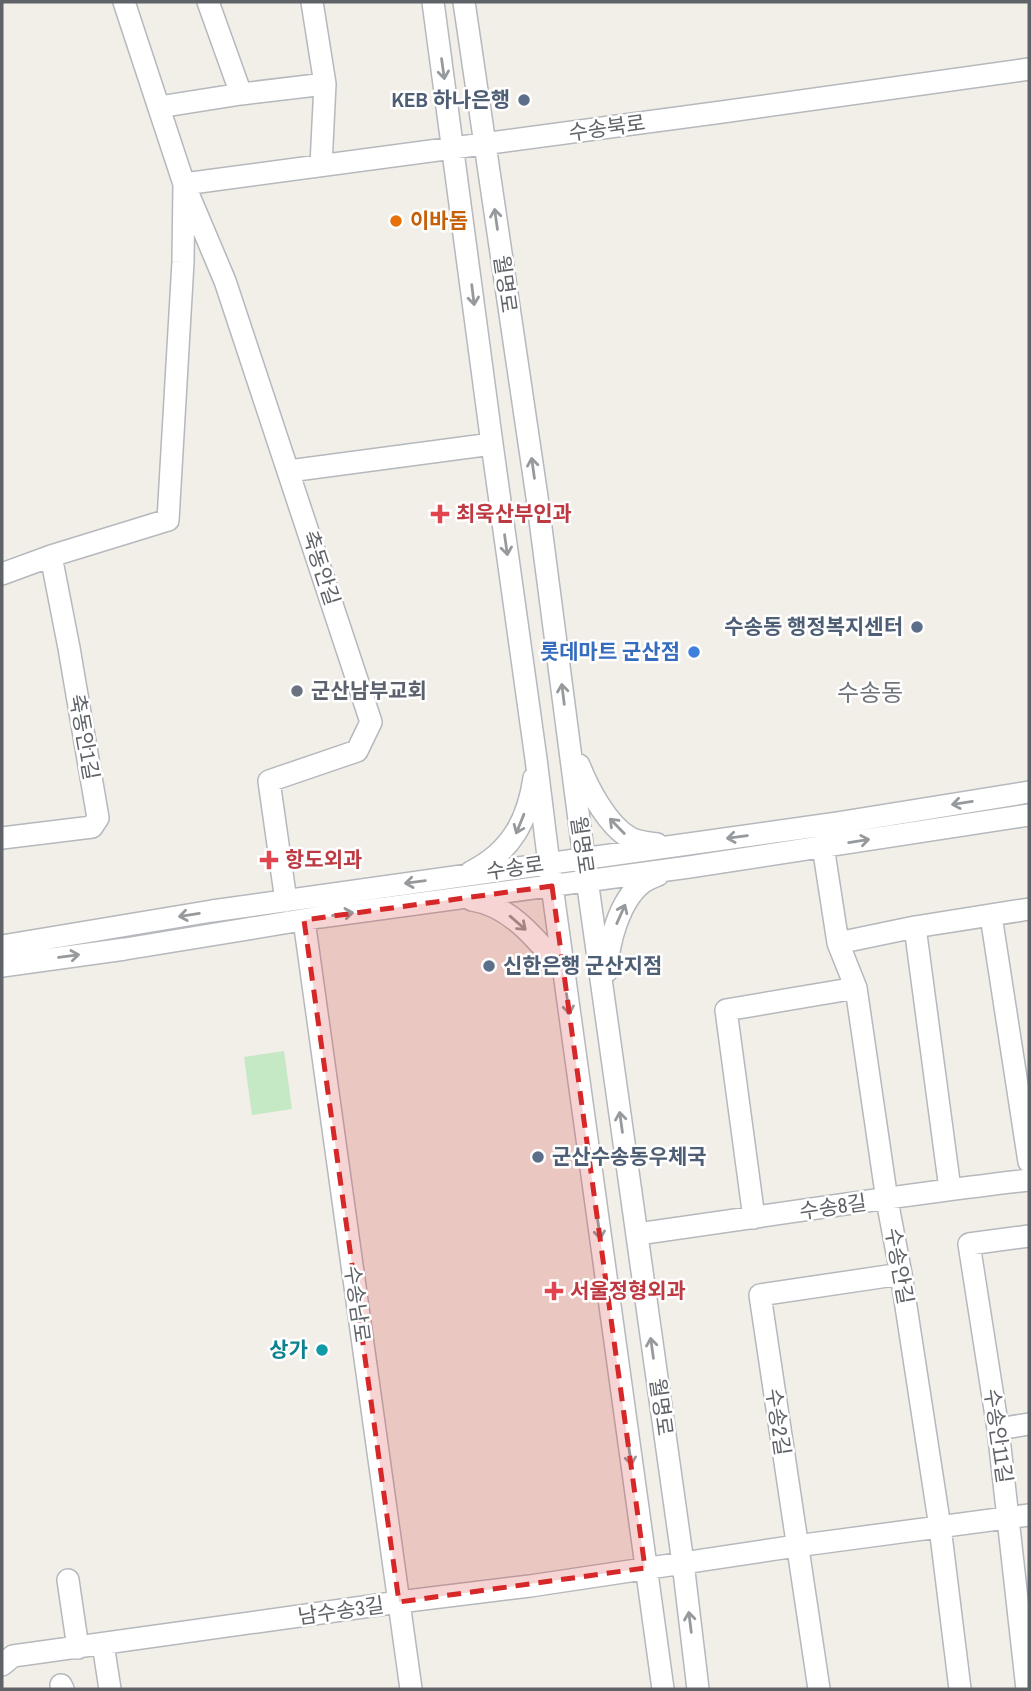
<svg xmlns="http://www.w3.org/2000/svg" width="1031" height="1691" font-family="'Archivo Narrow','Noto Sans KR',sans-serif">
  <style>
    .grass { fill: #c5e8c5 }
    .lines { fill: none; stroke-linecap: round; stroke-linejoin: round }
    .minor-casing { stroke: #b5b8bc; stroke-width: 24 }
    .minor { stroke: #fff; stroke-width: 21 }
    .oneway { stroke: #979a9d }
    .marked { fill: #d62828; fill-opacity: 0.2; stroke: #d62828; stroke-width: 5; stroke-dasharray: 14 9; stroke-linejoin: round }
    .service-dot { fill: #5c6f8a; stroke: #fff; stroke-width: 2.5 }
    .food-dot { fill: #e8710a; stroke: #fff; stroke-width: 2.5 }
    .health-dot { fill: #e0444e; stroke: #fff; stroke-width: 2.5 }
    .shop-dot { fill: #3f7fe0; stroke: #fff; stroke-width: 2.5 }
    .worship-dot { fill: #6b7280; stroke: #fff; stroke-width: 2.5 }
    .culture-dot { fill: #0f9aa8; stroke: #fff; stroke-width: 2.5 }
    .labels { text-anchor: middle; stroke-width: 5; stroke-linejoin: round; paint-order: stroke }
    .service-label { font-size: 21px; font-weight: bold; fill: #4e5e75; stroke: #fff; text-anchor: end }
    .street-label { font-size: 21px; fill: #5f6368; stroke: #fff }
    .food-label { font-size: 21px; font-weight: bold; fill: #c56008; stroke: #fff; text-anchor: start }
    .health-label { font-size: 21px; font-weight: bold; fill: #be3a42; stroke: #fff; text-anchor: start }
    .shop-label { font-size: 21px; font-weight: bold; fill: #366cbe; stroke: #fff; text-anchor: end }
    .worship-label { font-size: 21px; font-weight: bold; fill: #5b616d; stroke: #fff; text-anchor: start }
    .culture-label { font-size: 21px; font-weight: bold; fill: #0d838f; stroke: #fff; text-anchor: end }
    .quarter-label { font-size: 24px; fill: #70757a; stroke: #fff }
  </style>
  <rect width="100%" height="100%" fill="#f1efe8"/>
  <!-- grass -->
  <path class="grass" d="M284,1051L292,1109L252,1115L244,1057Z"/>
  <g class="lines">
    <defs>
      <path id="minor" d="M124,2L184,184L225,281L371,722L357,751L269,781L286,901
        M208,2L241,94
        M312,2L325,84L321,165
        M433,2L492,444L536,759L549,864L663,1689
        M464,2L537,497L584,858L683,1563L698,1689
        M159,107L241,94L325,84
        M289,471L492,444
        M2,574L51,556L168,520L183,262L184,184L722,112L1029,69
        M579,765C588,788 607,825 630,838C638,842 647,843 657,844
        M2,838L92,827L98,818L69,648L51,556
        M823,846L838,943L856,988L887,1200L901,1274L940,1527L960,1689
        M471,872C511,852 528,820 534,778
        M472,900C512,906 538,942 563,970
        M991,916L1029,1162
        M304,920L411,1689
        M915,927L950,1189
        M838,943L915,927L1029,909
        M2,946L212,911L838,823L1029,792
        M2,966L125,949L320,917L689,867L1029,815
        M607,971C608,944 619,901 642,883C647,879 653,877 658,875
        M754,1218L726,1010L856,988
        M637,1234C767,1216 898,1195 1029,1180
        M998,1429L1029,1424
        M68,1580L78,1648
        M103,1644L110,1689
        M2,1665L13,1656L399,1602L530,1586L796,1546L1029,1515
        M61,1685L63,1689
        M819,1689L760,1295L901,1274
        M1027,1689L998,1429L969,1244L1029,1236"/>
    </defs>
    <!-- minor casing -->
    <use href="#minor" class="minor-casing"/>
    <!-- minor -->
    <use href="#minor" class="minor"/>
  </g>
  <!-- one-way arrows -->
  <defs><path id="oneway-shaft" d="M-6 0H5M1.5-3L5.5 0L1.5 3" fill="none" stroke-width="1.6" stroke-linecap="round" stroke-linejoin="round" transform="scale(1.75)"/></defs>
  <g class="oneway">
    <use href="#oneway-shaft" transform="translate(443 69) rotate(82)"/>
    <use href="#oneway-shaft" transform="translate(496 219) rotate(-98)"/>
    <use href="#oneway-shaft" transform="translate(473 295) rotate(83)"/>
    <use href="#oneway-shaft" transform="translate(533 468) rotate(-98)"/>
    <use href="#oneway-shaft" transform="translate(506 545) rotate(82)"/>
    <use href="#oneway-shaft" transform="translate(563 694) rotate(-97)"/>
    <use href="#oneway-shaft" transform="translate(962 803) rotate(171)"/>
    <use href="#oneway-shaft" transform="translate(520 824) rotate(112)"/>
    <use href="#oneway-shaft" transform="translate(617 826) rotate(-134)"/>
    <use href="#oneway-shaft" transform="translate(737 837) rotate(172)"/>
    <use href="#oneway-shaft" transform="translate(859 841) rotate(-9)"/>
    <use href="#oneway-shaft" transform="translate(415 882) rotate(172)"/>
    <use href="#oneway-shaft" transform="translate(343 914) rotate(-8)"/>
    <use href="#oneway-shaft" transform="translate(621 914) rotate(-66)"/>
    <use href="#oneway-shaft" transform="translate(189 915) rotate(171)"/>
    <use href="#oneway-shaft" transform="translate(518 923) rotate(41)"/>
    <use href="#oneway-shaft" transform="translate(69 956) rotate(-8)"/>
    <use href="#oneway-shaft" transform="translate(568 1004) rotate(82)"/>
    <use href="#oneway-shaft" transform="translate(621 1122) rotate(-98)"/>
    <use href="#oneway-shaft" transform="translate(599 1229) rotate(82)"/>
    <use href="#oneway-shaft" transform="translate(652 1348) rotate(-98)"/>
    <use href="#oneway-shaft" transform="translate(630 1455) rotate(82)"/>
    <use href="#oneway-shaft" transform="translate(690 1622) rotate(-97)"/>
  </g>
  <!-- marked area -->
  <path class="marked" d="M552,886L645,1568L399,1602L304,920Z"/>
  <!-- markers -->
  <g class="service-dot">
    <circle cx="524" cy="100" r="7"/>
    <circle cx="917" cy="627" r="7"/>
    <circle cx="489" cy="966" r="7"/>
    <circle cx="538" cy="1157" r="7"/>
  </g>
  <circle class="food-dot" cx="396" cy="221" r="7"/>
  <g class="health-dot">
    <path d="M436.5 503.5h7v7h7v7h-7v7h-7v-7h-7v-7h7z"/>
    <path d="M265.5 849.5h7v7h7v7h-7v7h-7v-7h-7v-7h7z"/>
    <path d="M550.5 1280.5h7v7h7v7h-7v7h-7v-7h-7v-7h7z"/>
  </g>
  <circle class="shop-dot" cx="694" cy="652" r="7"/>
  <circle class="worship-dot" cx="297" cy="691" r="7"/>
  <circle class="culture-dot" cx="322" cy="1350" r="7"/>
  <g class="labels">
    <!-- service labels -->
    <g class="service-label">
      <text x="510" y="107">KEB 하나은행</text>
      <text x="903" y="634">수송동 행정복지센터</text>
      <text x="503" y="973" text-anchor="start">신한은행 군산지점</text>
      <text x="552" y="1164" text-anchor="start">군산수송동우체국</text>
    </g>
    <!-- street labels -->
    <g class="street-label">
      <text transform="translate(607 128) rotate(-8)" y="7">수송북로</text>
      <text transform="translate(505 284) rotate(82)" y="7">월명로</text>
      <text transform="translate(321 568) rotate(72)" y="7">축동안길</text>
      <text transform="translate(84 737) rotate(80)" y="7">축동안1길</text>
      <text transform="translate(582 845) rotate(82)" y="7">월명로</text>
      <text transform="translate(515 868) rotate(-8)" y="7">수송로</text>
      <text transform="translate(833 1207) rotate(-8)" y="7">수송8길</text>
      <text transform="translate(899 1266) rotate(80)" y="7">수송안길</text>
      <text transform="translate(357 1304) rotate(82)" y="7">수송남로</text>
      <text transform="translate(661 1407) rotate(82)" y="7">월명로</text>
      <text transform="translate(778 1422) rotate(82)" y="7">수송2길</text>
      <text transform="translate(998 1436) rotate(82)" y="7">수송안11길</text>
      <text transform="translate(341 1611) rotate(-8)" y="7">남수송3길</text>
    </g>
    <!-- food labels -->
    <g class="food-label">
      <text x="410" y="228">이바돔</text>
    </g>
    <!-- health labels -->
    <g class="health-label">
      <text x="456" y="521">최욱산부인과</text>
      <text x="285" y="867">항도외과</text>
      <text x="570" y="1298">서울정형외과</text>
    </g>
    <!-- shop labels -->
    <g class="shop-label">
      <text x="680" y="659">롯데마트 군산점</text>
    </g>
    <!-- worship labels -->
    <g class="worship-label">
      <text x="311" y="698">군산남부교회</text>
    </g>
    <!-- culture labels -->
    <g class="culture-label">
      <text x="308" y="1357">상가</text>
    </g>
    <!-- quarter labels -->
    <g class="quarter-label">
      <text x="870" y="701">수송동</text>
    </g>
  </g>
  <!-- border -->
  <rect width="1031" height="1691" fill="none" stroke="#5f6368" stroke-width="7"/>
</svg>
